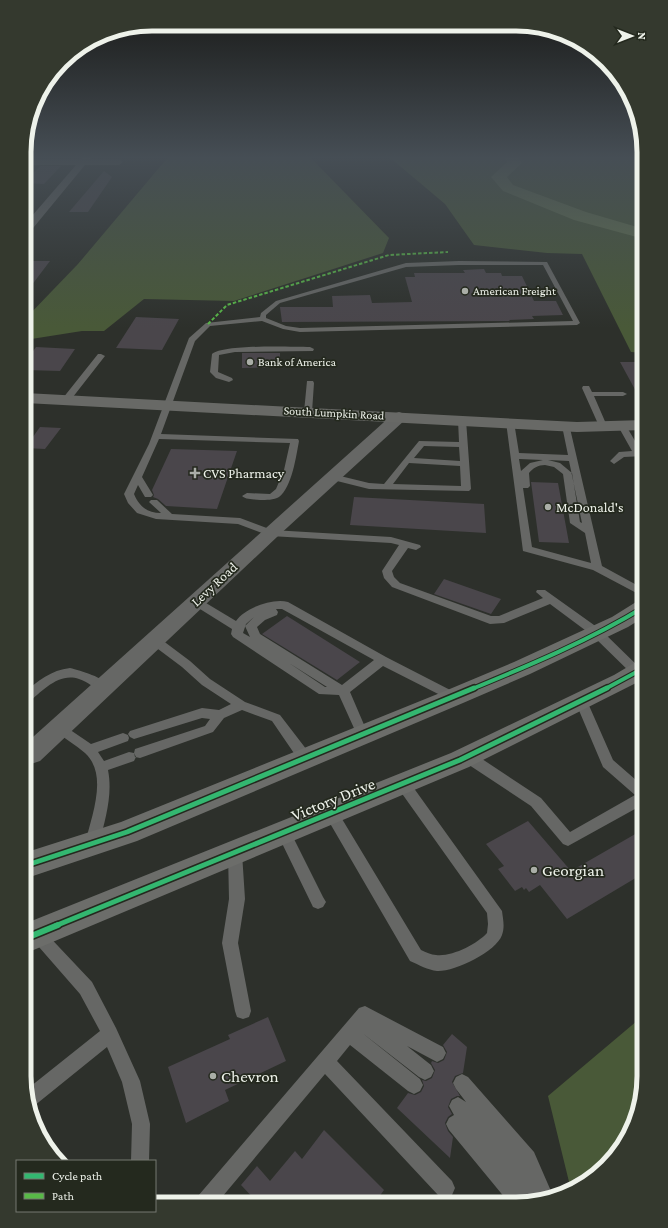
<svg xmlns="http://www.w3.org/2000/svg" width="668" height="1228" font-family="'Crimson Pro',serif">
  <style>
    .green { fill: #495938 }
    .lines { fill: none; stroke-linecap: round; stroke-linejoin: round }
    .river { fill: #647550; fill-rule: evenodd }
    .building { fill: #4a464b }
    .lane { fill: #666765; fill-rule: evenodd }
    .street { fill: #666765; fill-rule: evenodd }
    .secondary { fill: #686966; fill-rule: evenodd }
    .highway { fill: #6c6d6a; fill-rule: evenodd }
    .quiet { stroke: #58b947; stroke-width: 2; stroke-dasharray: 3.5 2; stroke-linecap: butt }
    .cycleway-far2-casing { stroke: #24291e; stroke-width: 6 }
    .cycleway-far1-casing { stroke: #24291e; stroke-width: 8 }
    .cycleway-casing { stroke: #24291e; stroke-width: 9 }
    .cycleway-far2 { stroke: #33b770; stroke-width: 4 }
    .cycleway-far1 { stroke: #33b770; stroke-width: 5 }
    .cycleway { stroke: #33b770; stroke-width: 6 }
    .poi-dot { fill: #aaaea7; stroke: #24291e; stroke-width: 1.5 }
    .labels { text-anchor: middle; stroke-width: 3.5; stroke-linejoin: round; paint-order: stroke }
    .far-poi-label { font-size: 12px; fill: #eef2ea; stroke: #24291e; text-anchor: start }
    .far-street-label { font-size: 12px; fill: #eef2ea; stroke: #24291e }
    .poi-label { font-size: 14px; fill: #eef2ea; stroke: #24291e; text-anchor: start }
    .street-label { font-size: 14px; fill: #eef2ea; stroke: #24291e }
    .near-street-label { font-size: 17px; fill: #eef2ea; stroke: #24291e }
    .near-poi-label { font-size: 17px; fill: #eef2ea; stroke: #24291e; text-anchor: start }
    .rim { fill: none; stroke: #eef2ea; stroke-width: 5 }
  </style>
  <rect width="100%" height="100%" fill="#2d302b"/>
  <!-- green -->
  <path class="green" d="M169,156H309L389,238L383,253L234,301L144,299L104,331H82L25,340V319L78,264Z
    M388,156H644V353L631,352L582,254L547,253L474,245L445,204Z
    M644,1015V1084L634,1125L617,1154L587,1182L571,1190L548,1096Z"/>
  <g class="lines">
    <!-- river -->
    <path class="river" d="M504,156H518L522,163L507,177L513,185L586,212L644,229V239L574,220L503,191L491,177L507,162Z"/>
  </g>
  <!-- building -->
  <path class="building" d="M40,166H61L44,184L25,183V181Z
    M104,171L112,177L88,212H69Z
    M32,261H50L25,294V270Z
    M484,269L486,273H501L502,276H522L534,301H556L563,315L532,316L534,319L509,320L510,321L282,322L280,307H333L332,296L370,295L372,303L412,302L405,277H415L414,273H465L463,270Z
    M136,317L179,319L162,350L116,348Z
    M36,347L75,349L60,371L25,370V362Z
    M242,353H280V367L242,368Z
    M620,362H644V406Z
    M40,427L61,428L45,449L25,448Z
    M171,449L237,451L217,509L166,506L158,499L153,497L154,495L152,490Z
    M531,482L558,483L569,543L539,542Z
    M354,497L484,504L486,533L350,525Z
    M444,579L501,599L491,614L434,594Z
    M287,616L360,662L337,680L262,634Z
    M528,821L571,871L644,829V873L567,919L540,885L529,892L526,888L524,890L522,887L515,891L498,869L504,866L486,844Z
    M268,1017L286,1061L225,1090L229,1101L186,1123L168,1067L230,1039L228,1035Z
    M452,1034L467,1047L463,1073L455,1076L452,1082L460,1096H457L451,1099L448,1107L452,1114L448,1117L445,1123L448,1131L453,1137L450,1158L397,1108L408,1093L415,1095L421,1092L424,1086L422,1080L426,1081L432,1078L435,1070L431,1063L432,1061L438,1063L444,1060L447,1052L443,1045Z
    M324,1130L384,1190L374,1204L258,1203L241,1185L257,1166L270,1181L295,1151L302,1159Z"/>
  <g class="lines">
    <!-- lane -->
    <path class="lane" d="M459,261L547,262L580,323L577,325L300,332L283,329L262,321L210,326L195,341L161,434L298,439L299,441C296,457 292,487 279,497C274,500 266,500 260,500C254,499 246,500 242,496L247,493L270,494L276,489L284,470L290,443L159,439L142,477L153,495L151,497H145L138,485L134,494C139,506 147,513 161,513L149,502L151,500H157L172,514L240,518L272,530L391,537L420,545L421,547L416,550L408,548L392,571L394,577L400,583L491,616H499L543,598L536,592L537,590H545L601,630L644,672V678H636L593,636L550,604L504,623L490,624L392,587L384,578L382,571L399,545L391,543L270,536L238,524L156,519L137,513L128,503L124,494L149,444L189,338L206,323L260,317L261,313L276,301L406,263ZM459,265H543L573,321L300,328L286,326L266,318V315L280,303L406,267Z
      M310,347L314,349L313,351L235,352L219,355L218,372L232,378L233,380L229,382L216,378L210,372L212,354C225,344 291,347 310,347Z
      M98,354H101L105,356L69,402H63V398Z
      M307,381H313L314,383L312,412L308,414L304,412Z
      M583,386H589L592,392H623L627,394L623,396H594L607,426L606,428H600L599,426L582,388Z
      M459,418H462L466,420L471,489L469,491L369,489L329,479L327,477L332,474L369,483L384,484L419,441L459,442L458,420ZM424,446L459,447L460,461L414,458ZM409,463L460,466L461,486L393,484Z
      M507,420H510L514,422L519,453L568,455L562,426L563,424H569L602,566L644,589V597L593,570L523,551L506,422ZM519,459L543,460L530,463L521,471ZM548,460L569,461L582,523L580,522L572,473L560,463ZM545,465L554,467L563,474L570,523L585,533L591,563L532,547L523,488H528L530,486L529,473C533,468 538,465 545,465Z
      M622,423L625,424L641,451L644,450V456L624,457L614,464L610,461L619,452L632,451L618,426Z
      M196,597L236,621C245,608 272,598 288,602L386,657L458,694L460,697L458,700L454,702L450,700L383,666L350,692L368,734L366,737L362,739L358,737L339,695L319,694L233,637L231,634L232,629L192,604L191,601L192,598ZM276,609H282L374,660L342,685L260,634L257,627L265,620L277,615L278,612ZM254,617L245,626L250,637L243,633L246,624ZM289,663L327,687H325Z
      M154,636L158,637L190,661L210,679L245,702L280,715L310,754L312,758L310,762L305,763L300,762L272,721L242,710L224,718L213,732L140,758L135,757L134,753L135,749L205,726L210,719L202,718L134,739L130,737L128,734L130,731L202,708L219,710L231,704L202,685L182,667L150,643L148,640L150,637Z
      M70,668C81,671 104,677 110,687L108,690L104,691C95,689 88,682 79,679C59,672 42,691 28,703L24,704V693C38,681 51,670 70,668Z
      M581,696L585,698L587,701L613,760L644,787V804L568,846L563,844L531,806L463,761L461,757L463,753L468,752L473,753L541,798L570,832L635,795L603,767L575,701L577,698Z
      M59,723L63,725L91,744L123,733L128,735L129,738L128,741L98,752L104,761L129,752L134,753L136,757L134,761L108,770C113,795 105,820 99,844L97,848L92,850L87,848L85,844C91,817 109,775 85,753C76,745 64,738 55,731L53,728L55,725Z
      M403,779L408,780L502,911C503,919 505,927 502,935C496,952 454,972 437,971C428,970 419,965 410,961L324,813L326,809L331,807L336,809L421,950C426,952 431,955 436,955C452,957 477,944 487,933L488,924L487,913L398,788L396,784L398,780Z
      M284,827L289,829L323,897L326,902L323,907L318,909L313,907L277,833L279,829Z
      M235,847L240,849L242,853L245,899L238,943L251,1011L249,1017L243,1019L237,1017L235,1011L222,943L229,899L228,853L230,849Z
      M37,927L42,929L92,982L116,1028L140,1081L150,1124L149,1161H131L132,1124L122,1082L107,1047L34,1106L29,1108L26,1090L100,1031L80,994L32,939L29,934L32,929Z
      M365,1006L443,1047L446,1053L443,1059L437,1062L407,1046L431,1065L434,1071L431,1077L425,1080L419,1077L361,1032L420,1079L423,1085L420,1091L414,1094L408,1091L350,1045L337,1061L452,1181L455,1188L452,1195L445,1198L438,1195L325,1074L217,1203H195L198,1196L359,1008Z
      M462,1074L468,1077L534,1152L554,1198L510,1204L449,1130L446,1124L449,1118L454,1115L449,1106L452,1100L458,1097L466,1102L456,1089L453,1083L456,1077Z"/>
    <!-- street -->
    <path class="street" d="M83,156H92L90,159H119L123,162L119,165H85L29,233L25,234V224L76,165H25V159H81Z
      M399,412L405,414L407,417L405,420L277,537L40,761L31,764L24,762V745L393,414Z"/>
    <!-- secondary -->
    <path class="secondary" d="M25,393L577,422L644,420V430L577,432L25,403Z"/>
    <!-- highway -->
    <path class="highway" d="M644,600V617L628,627L530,674L463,703L137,841L24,879V853L121,822L445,691L514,662L612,617L636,602Z
      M644,660V679L469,767L24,954V924L451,753L614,675L636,662Z"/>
    <!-- quiet -->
    <path class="quiet" d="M208,324L227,305L389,255L448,252"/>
    <defs>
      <path id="cycleway-far2" d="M472,689C530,665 590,640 644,607
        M605,689L644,668"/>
      <path id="cycleway-far1" d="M24,866L127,832L474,688
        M55,926L460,760L607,688"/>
      <path id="cycleway" d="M24,939L58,925"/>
    </defs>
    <!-- cycleway-far2 casing -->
    <use href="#cycleway-far2" class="cycleway-far2-casing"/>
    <!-- cycleway-far1 casing -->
    <use href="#cycleway-far1" class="cycleway-far1-casing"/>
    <!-- cycleway casing -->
    <use href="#cycleway" class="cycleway-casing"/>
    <!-- cycleway-far2 -->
    <use href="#cycleway-far2" class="cycleway-far2"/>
    <!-- cycleway-far1 -->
    <use href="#cycleway-far1" class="cycleway-far1"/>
    <!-- cycleway -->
    <use href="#cycleway" class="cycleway"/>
  </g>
  <!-- sky -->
  <linearGradient id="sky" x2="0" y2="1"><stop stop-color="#191a18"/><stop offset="0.48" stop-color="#464e55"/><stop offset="1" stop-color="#464e55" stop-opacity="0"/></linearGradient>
  <rect width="668" height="328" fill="url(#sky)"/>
  <!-- markers -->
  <g class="poi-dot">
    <circle cx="465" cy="291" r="4"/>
    <circle cx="250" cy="362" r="4"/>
    <path d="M193 467h4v4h4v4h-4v4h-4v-4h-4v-4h4z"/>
    <circle cx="548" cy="507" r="4"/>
    <circle cx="534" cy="870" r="4"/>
    <circle cx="213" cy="1076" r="4"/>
  </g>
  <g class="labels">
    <!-- far-poi labels -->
    <g class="far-poi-label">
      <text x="473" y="295">American Freight</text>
      <text x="258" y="366">Bank of America</text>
    </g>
    <!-- far-street labels -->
    <g class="far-street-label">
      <text transform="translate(334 413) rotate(3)" y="4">South Lumpkin Road</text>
    </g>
    <!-- poi labels -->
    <g class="poi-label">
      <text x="203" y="478">CVS Pharmacy</text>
      <text x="556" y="512">McDonald's</text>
    </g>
    <!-- street labels -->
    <g class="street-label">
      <text transform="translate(214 584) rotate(-43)" y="5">Levy Road</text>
    </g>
    <!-- near-street labels -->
    <g class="near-street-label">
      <text transform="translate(333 799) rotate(-22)" y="6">Victory Drive</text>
    </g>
    <!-- near-poi labels -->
    <g class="near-poi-label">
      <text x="542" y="876">Georgian</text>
      <text x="221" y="1082">Chevron</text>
    </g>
  </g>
  <!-- crop -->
  <path d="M0 0H668V1228H0ZM152 31H516A121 121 0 0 1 637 152V1076A121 121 0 0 1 516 1197H152A121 121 0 0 1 31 1076V152A121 121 0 0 1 152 31Z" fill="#34392e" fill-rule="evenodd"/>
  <path class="rim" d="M152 31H516A121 121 0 0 1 637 152V1076A121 121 0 0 1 516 1197H152A121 121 0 0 1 31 1076V152A121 121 0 0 1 152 31Z"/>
  <!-- legend -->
  <rect x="16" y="1160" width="140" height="52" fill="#24291e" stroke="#757970"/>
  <rect x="24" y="1173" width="20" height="6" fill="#33b770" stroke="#757970"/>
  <text x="52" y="1180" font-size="12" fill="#eef2ea">Cycle path</text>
  <rect x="24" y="1193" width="20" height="6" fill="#58b947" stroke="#757970"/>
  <text x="52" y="1200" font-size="12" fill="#eef2ea">Path</text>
  <!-- north arrow -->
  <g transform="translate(632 36) rotate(90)" stroke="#24291e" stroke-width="3" paint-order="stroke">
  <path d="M0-3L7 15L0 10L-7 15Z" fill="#eef2ea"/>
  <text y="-6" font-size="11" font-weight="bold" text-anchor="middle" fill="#eef2ea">N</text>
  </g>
</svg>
